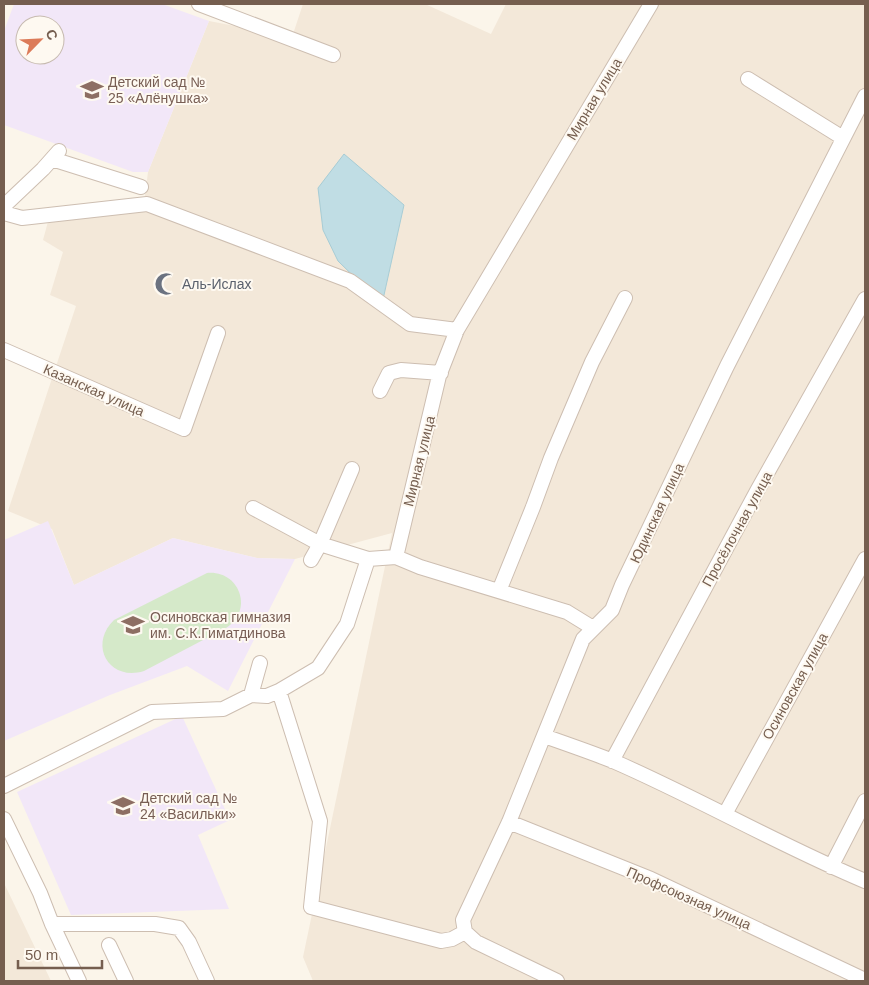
<svg xmlns="http://www.w3.org/2000/svg" width="869" height="985" font-family="Arial,sans-serif">
  <style>
    .residential { fill: #f3e8d9 }
    .education { fill: #f2e7f8; fill-rule: evenodd }
    .green { fill: #d5e9c9 }
    .water { fill: #c0dde4; stroke: #a7ccd5 }
    .lines { fill: none; stroke-linecap: round; stroke-linejoin: round }
    .minor-casing { stroke: #cdbeb1; stroke-width: 16 }
    .minor { stroke: #fff; stroke-width: 14 }
    .labels { text-anchor: middle; stroke-width: 4; stroke-linejoin: round; paint-order: stroke }
    .education-label { font-size: 14px; fill: #785e54; stroke: #fef9f1; text-anchor: start }
    .street-label { font-size: 14px; fill: #755e4f; stroke: #fef9f1 }
    .worship-label { font-size: 14px; fill: #5b616d; stroke: #fef9f1; text-anchor: start }
  </style>
  <rect width="100%" height="100%" fill="#fbf5ea"/>
  <!-- residential -->
  <path class="residential" d="M303,4H425L491,34L506,4H865V981H313L303,957L392,533L295,559L257,558L173,538L74,585L52,529L8,511L76,306L50,295L63,252L43,240L49,218L143,211L148,172L209,21L292,37Z
    M4,883L51,981H4Z"/>
  <!-- education -->
  <path class="education" d="M14,4H162L209,21L148,172H133L4,125V31ZM25,25H55V55H25Z
    M48,521L74,585L173,538L257,558L295,559L228,691L187,666L110,695L4,741V540Z
    M182,716L230,820L198,835L229,909L71,915L17,792Z"/>
  <!-- green -->
  <path class="green" d="M207,573C240,570 254,611 226,628L144,671C109,682 88,645 114,620Z"/>
  <!-- water -->
  <path class="water" d="M344,154L404,205L382,304L338,261L323,230L318,188Z"/>
  <g class="lines">
    <defs>
      <path id="minor" d="M199,4L333,55
        M748,79L843,138
        M52,159L141,187
        M4,206L43,169L59,151
        M4,213L22,218L147,204L350,281L410,324L457,330
        M4,350L184,429L218,333
        M380,391L389,373L401,370L441,373
        M253,508L320,544L368,559
        M396,557L420,567L567,612L593,628
        M311,560L320,544L352,469
        M499,591L533,507L551,458L592,362L625,298
        M251,695L260,663
        M544,736C567,744 590,752 613,761C698,798 779,845 865,881
        M612,761L757,491L865,299
        M4,786L152,712L223,709L251,695L267,696L279,691
        M725,814L865,559
        M4,819L40,893L52,924L79,981
        M509,822L651,879L865,980
        M831,867L865,801
        M52,924H155L179,928L189,942L207,981
        M465,932L452,939L441,941L311,907L320,821L279,691L318,668L347,624L368,559L396,557L439,376L457,330L651,4
        M465,932L463,920L509,822L583,639L612,610L622,585L727,366L865,96
        M465,932L476,942L557,981
        M109,945L126,981"/>
    </defs>
    <!-- minor casing -->
    <use href="#minor" class="minor-casing"/>
    <!-- minor -->
    <use href="#minor" class="minor"/>
  </g>
  <!-- icons -->
  <defs>
    <symbol id="school-bare" viewBox="-9 -9 18 18"><path d="M0-5L7-2L0 1L-7-2ZM-4 1L0 2.5L4 1V4Q0 6-4 4Z" fill="#8d6e63" stroke="#fef9f1" stroke-width="2.5" paint-order="stroke"/></symbol>
    <symbol id="mosque-bare" viewBox="-9 -9 18 18"><path d="M3.5-4.9A6 6 0 1 0 3.5 4.9A5 5 0 1 1 3.5-4.9Z" fill="#6b7280" stroke="#fef9f1" stroke-width="2.5" paint-order="stroke"/></symbol>
  </defs>
  <g fill-rule="evenodd">
    <use href="#school-bare" x="76" y="74" width="32" height="32"/>
    <use href="#mosque-bare" x="150" y="268" width="32" height="32"/>
    <use href="#school-bare" x="117" y="609" width="32" height="32"/>
    <use href="#school-bare" x="107" y="790" width="32" height="32"/>
  </g>
  <g class="labels">
    <!-- education labels -->
    <g class="education-label">
      <text x="108" y="87">Детский сад №<tspan x="108" dy="16">25 «Алёнушка»</tspan></text>
      <text x="150" y="622">Осиновская гимназия<tspan x="150" dy="16">им. С.К.Гиматдинова</tspan></text>
      <text x="140" y="803">Детский сад №<tspan x="140" dy="16">24 «Васильки»</tspan></text>
    </g>
    <!-- street labels -->
    <g class="street-label">
      <text transform="translate(594 99) rotate(-59)" y="5">Мирная улица</text>
      <text transform="translate(94 390) rotate(24)" y="5">Казанская улица</text>
      <text transform="translate(419 461) rotate(-76)" y="5">Мирная улица</text>
      <text transform="translate(657 513) rotate(-65)" y="5">Юдинская улица</text>
      <text transform="translate(737 529) rotate(-61)" y="5">Просёлочная улица</text>
      <text transform="translate(795 686) rotate(-61)" y="5">Осиновская улица</text>
      <text transform="translate(689 898) rotate(24)" y="5">Профсоюзная улица</text>
    </g>
    <!-- worship labels -->
    <g class="worship-label">
      <text x="182" y="289">Аль-Ислах</text>
    </g>
  </g>
  <!-- border -->
  <rect width="869" height="985" fill="none" stroke="#755e4f" stroke-width="10"/>
  <!-- north arrow -->
  <g transform="translate(40 40) rotate(66)"><circle r="24" fill="#fef9f1" stroke="#c7bbb0"/>
  <path d="M0-4L9 19L0 12L-9 19Z" fill="#dc7b59"/>
  <text y="-8" font-size="14" font-weight="bold" text-anchor="middle" fill="#755e4f">С</text>
  </g>
  <!-- scale -->
  <path d="M18 960v8h84v-8" fill="none" stroke="#755e4f" stroke-width="2.5"/>
  <text x="25" y="960" font-size="15" fill="#755e4f" stroke="#fef9f1" stroke-width="4" paint-order="stroke">50 m</text>
</svg>
